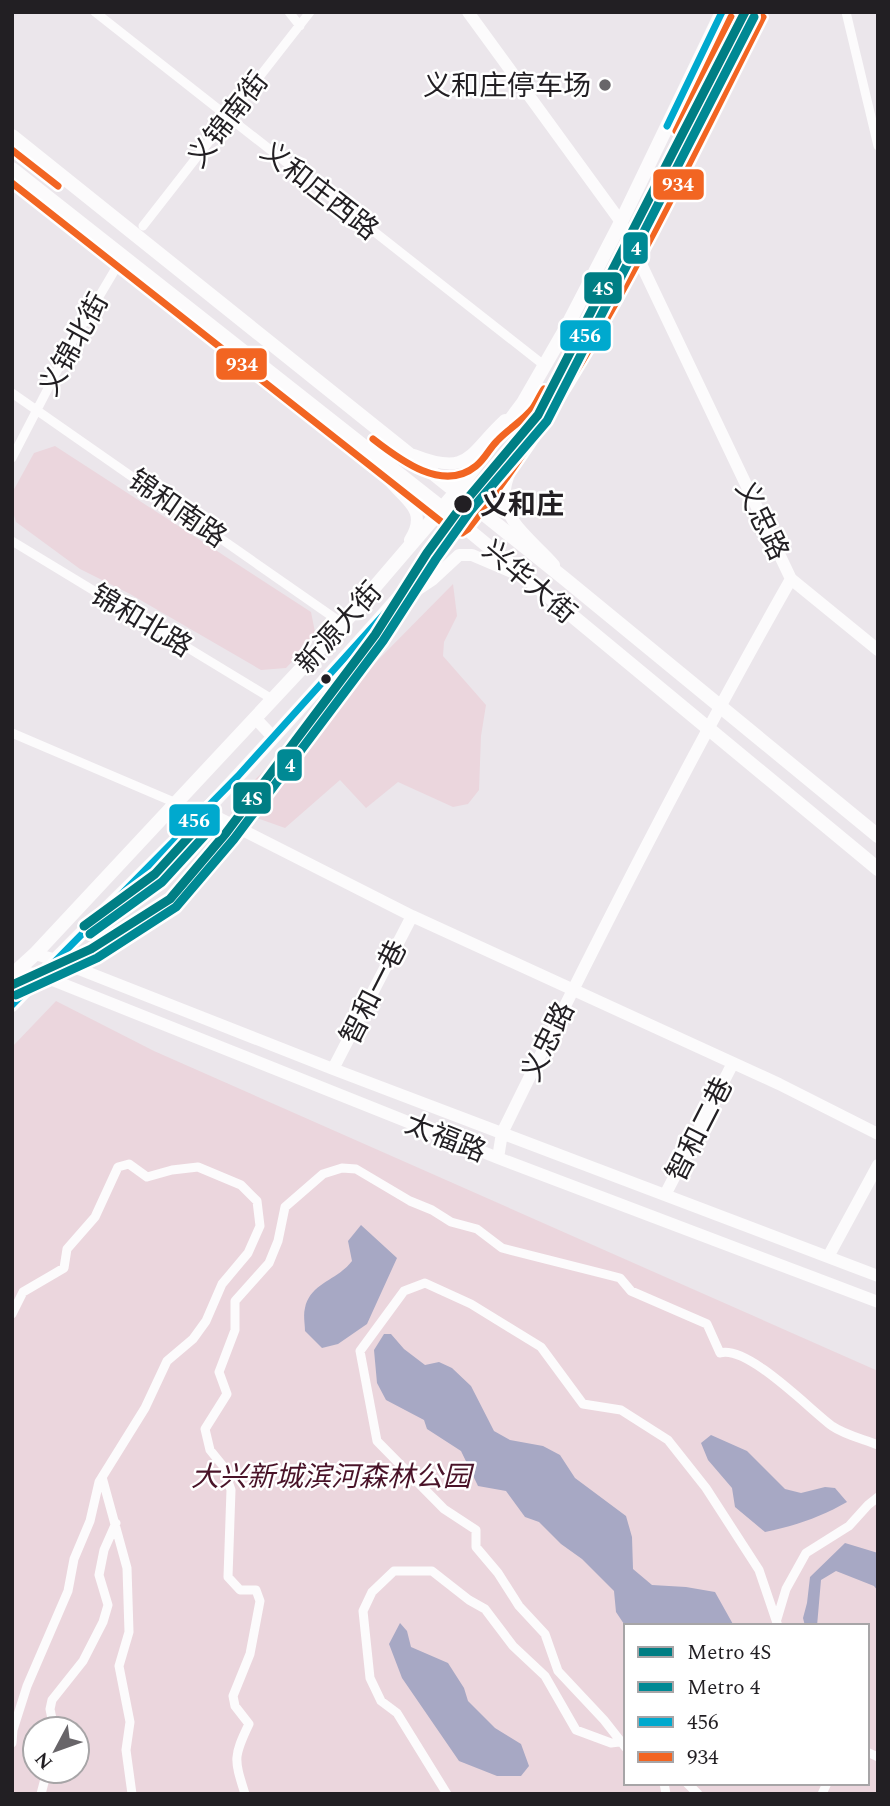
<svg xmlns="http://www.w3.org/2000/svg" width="890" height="1806" font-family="Spectral,'Noto Sans SC',serif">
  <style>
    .green { fill: #ebd6dd; fill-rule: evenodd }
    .water { fill: #a7a8c4 }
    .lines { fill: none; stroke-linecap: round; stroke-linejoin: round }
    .street { stroke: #fcfbfc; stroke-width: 9 }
    .secondary { stroke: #fcfbfc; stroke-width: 12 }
    .primary { stroke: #fcfbfc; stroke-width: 14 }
    .bus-1-casing { stroke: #fff; stroke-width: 12 }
    .bus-2-casing { stroke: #fff; stroke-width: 12 }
    .bus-1 { stroke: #00a9ce; stroke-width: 7 }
    .bus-2 { stroke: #f26522; stroke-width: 7 }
    .metro-1-casing { stroke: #fff; stroke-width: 14 }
    .metro-2-casing { stroke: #fff; stroke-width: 14 }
    .metro-1 { stroke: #007e84; stroke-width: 9 }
    .metro-2 { stroke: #008994; stroke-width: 9 }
    .poi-dot { fill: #686569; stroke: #fff; stroke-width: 2.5 }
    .stop-dot { fill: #221f23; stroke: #fff; stroke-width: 2.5 }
    .labels { text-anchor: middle; stroke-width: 5; stroke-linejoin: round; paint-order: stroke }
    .poi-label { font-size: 28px; fill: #221f23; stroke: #fff; text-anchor: end }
    .street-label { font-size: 28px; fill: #221f23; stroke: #fff }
    .stop-label { font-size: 28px; font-weight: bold; fill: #221f23; stroke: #fff; text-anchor: start }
    .park-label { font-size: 28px; font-style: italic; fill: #491328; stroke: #fff }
    .line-badge { stroke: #fff; stroke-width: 2.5 }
    .badge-label { font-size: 19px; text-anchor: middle; font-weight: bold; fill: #fff }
  </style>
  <rect width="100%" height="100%" fill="#ebe6eb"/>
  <!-- green -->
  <path class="green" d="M55,446L311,612L316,637L286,668L261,670L130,594L80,569L16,522L12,508V493L34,453Z
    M453,584L457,616L444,642L443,656L486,705L481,736L479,790L468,804L453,807L398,782L366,808L340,780L285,828L248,815L239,795L378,660Z
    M56,1001L154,1051L878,1371V1794H12V1047ZM626,1626H867V1783H626ZM35,1729H77V1771H35Z"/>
  <!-- water -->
  <path class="water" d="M361,1225L397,1258L367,1324L338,1344L322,1348L305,1331C305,1324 303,1315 305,1308C310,1283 338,1280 352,1261L348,1241Z
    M384,1334H391L404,1349L425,1365L439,1362L452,1368L471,1386L494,1431L510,1440L543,1446L560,1455L575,1478L626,1516L632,1537L633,1569L652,1585L686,1587L715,1592L734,1626L626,1627L616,1612L614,1591L582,1559L561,1544L539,1522L525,1517L506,1491L478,1486L461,1451L427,1429L424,1420L386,1400L377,1383L374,1350Z
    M711,1435L747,1451L785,1489L801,1493L825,1487L835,1488L847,1502C821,1517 795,1526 765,1532L735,1507L732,1488L708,1460L701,1443Z
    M845,1543L878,1553V1591L874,1586L836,1571L821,1580L817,1626H805L803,1618L807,1603L810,1577Z
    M400,1623L407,1631L411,1647L448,1663L464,1688L468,1701L495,1728L521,1744L529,1766L521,1776H497L459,1761L402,1678L389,1644Z"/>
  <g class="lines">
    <!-- street -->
    <path class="street" d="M95,12L545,366
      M289,12L300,26
      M846,12L878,146
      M143,226L310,12
      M12,393L343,624
      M12,458L71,344L116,268
      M12,541L272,699
      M12,733L176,803
      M12,1314L23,1292L64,1268L67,1249L95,1217L118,1167L129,1164L147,1177L172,1170L198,1167L241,1185L257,1201L260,1226L248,1253L222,1284L206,1321L193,1339L167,1361L145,1408L99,1482L90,1521L74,1559L68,1591L27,1686L13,1730L12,1743
      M102,1477L127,1568L129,1632L119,1666L130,1722L126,1750L132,1794
      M777,1619L786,1589L806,1553L849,1526L868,1505L878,1497
      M54,1729L50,1709L52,1700L83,1661L103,1622L108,1605L99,1575L104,1550L116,1523
      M626,1748L604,1720L558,1671L545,1634L519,1606L498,1573L476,1547V1530L444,1509L377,1441L360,1351L404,1291L425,1283L471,1304L541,1347L583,1404L621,1410L668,1440L706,1488L759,1570L778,1626
      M867,1752L878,1757
      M664,1783L666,1794
      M687,1783L698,1794
      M41,1794L47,1771
      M245,1794C234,1759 233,1757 249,1724L235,1706L233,1696L250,1654L260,1601L256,1590H240L228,1577L231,1490L223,1466L210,1450L205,1429L227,1394L219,1372L235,1330V1301L269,1263L278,1241L285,1207L323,1174L342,1168L356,1169L410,1201L432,1210L451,1222L477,1229L502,1248L620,1278L631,1291L707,1324L720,1353C748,1345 809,1409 832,1426C845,1435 863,1439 878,1445
      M447,1794L397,1713L381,1701L370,1678L363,1611L372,1592L394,1571H432L469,1600L485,1609L513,1646L545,1676L576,1730L611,1743L619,1742
      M822,1794L827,1783"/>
    <!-- secondary -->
    <path class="secondary" d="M468,12L621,222L791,579C688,760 594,946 502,1133L498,1158
      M520,446C515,460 507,474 505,489C500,521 536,543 554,565
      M414,455C470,477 468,454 505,420
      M373,457C378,464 383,473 389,480C405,500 429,510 410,540
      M791,579L878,650
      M396,604L432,580L459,555H472L521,576
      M255,718L273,737
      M205,811L412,916L779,1084L878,1134
      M35,954L56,960L333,1069L878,1276
      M16,971L40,975L498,1158L878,1302
      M333,1069L412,916
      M665,1195L733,1063
      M828,1257L878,1165"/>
    <!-- primary -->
    <path class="primary" d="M12,136L565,579L878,836
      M12,169L442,508L878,869
      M12,975L35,954L343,624L456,492L523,403L565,330L621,222L722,12
      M12,1005C73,939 139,878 202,814C250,764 296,712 342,661C388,610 435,558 476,503C589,353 669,179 754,12"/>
    <defs>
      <path id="bus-1" d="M667,126L722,12
        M12,1005L238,776L394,603L476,503L517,446L591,326L658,201L754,12"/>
      <path id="bus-2" d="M676,131L731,17
        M12,150L58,186
        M12,183L453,531L462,533L468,529C590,375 674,192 763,17
        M373,439C400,460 443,493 476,466C485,459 489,449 497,441C508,429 523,421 533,408C537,402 540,395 544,389"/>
    </defs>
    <!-- bus-1 casing -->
    <use href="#bus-1" class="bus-1-casing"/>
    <!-- bus-2 casing -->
    <use href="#bus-2" class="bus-2-casing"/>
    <!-- bus-1 -->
    <use href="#bus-1" class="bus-1"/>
    <!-- bus-2 -->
    <use href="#bus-2" class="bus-2"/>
    <defs>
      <path id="metro-1" d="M84,926L155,874L208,816
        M12,985L91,949L170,899L226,833L375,635L427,553L463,504L538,415L745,12"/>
      <path id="metro-2" d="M90,934L162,882L216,823
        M16,995L97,958L176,907L234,839L383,641L436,559L471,510L547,421L754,17"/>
    </defs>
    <!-- metro-1 casing -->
    <use href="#metro-1" class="metro-1-casing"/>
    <!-- metro-2 casing -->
    <use href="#metro-2" class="metro-2-casing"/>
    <!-- metro-1 -->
    <use href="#metro-1" class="metro-1"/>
    <!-- metro-2 -->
    <use href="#metro-2" class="metro-2"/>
  </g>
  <!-- markers -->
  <circle class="poi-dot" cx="605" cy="85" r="7"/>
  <g class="stop-dot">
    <circle cx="463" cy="504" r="10"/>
    <circle cx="326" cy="679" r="6"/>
  </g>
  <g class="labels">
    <!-- poi labels -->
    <g class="poi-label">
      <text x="591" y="95">义和庄停车场</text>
    </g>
    <!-- street labels -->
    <g class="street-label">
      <text transform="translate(227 119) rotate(-52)" y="10">义锦南街</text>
      <text transform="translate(320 190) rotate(38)" y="10">义和庄西路</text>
      <text transform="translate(73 344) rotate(-61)" y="10">义锦北街</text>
      <text transform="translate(178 508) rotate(35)" y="10">锦和南路</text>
      <text transform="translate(763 520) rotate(64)" y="10">义忠路</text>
      <text transform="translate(530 581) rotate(40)" y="10">兴华大街</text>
      <text transform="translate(142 620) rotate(31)" y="10">锦和北路</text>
      <text transform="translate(338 627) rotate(-48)" y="10">新源大街</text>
      <text transform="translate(373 992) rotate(-63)" y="10">智和一巷</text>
      <text transform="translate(547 1041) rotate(-64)" y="10">义忠路</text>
      <text transform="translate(699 1129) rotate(-63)" y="10">智和二巷</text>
      <text transform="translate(446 1137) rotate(22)" y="10">太福路</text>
    </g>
    <!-- stop labels -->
    <g class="stop-label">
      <text x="480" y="514">义和庄</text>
    </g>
    <!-- park labels -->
    <g class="park-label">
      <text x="331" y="1486">大兴新城滨河森林公园</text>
    </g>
  </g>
  <g class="line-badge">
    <rect x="652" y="168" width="53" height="33" rx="7" fill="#f26522"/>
    <rect x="622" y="231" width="27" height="34" rx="7" fill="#008994"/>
    <rect x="583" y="271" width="40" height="34" rx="7" fill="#007e84"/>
    <rect x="559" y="319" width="53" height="33" rx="7" fill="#00a9ce"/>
    <rect x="215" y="347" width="53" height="34" rx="7" fill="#f26522"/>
    <rect x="276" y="748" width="27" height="34" rx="7" fill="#008994"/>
    <rect x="232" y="781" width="40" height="34" rx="7" fill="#007e84"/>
    <rect x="168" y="803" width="53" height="34" rx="7" fill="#00a9ce"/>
  </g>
  <g class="badge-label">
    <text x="678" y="191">934</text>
    <text x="636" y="255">4</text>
    <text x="603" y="295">4S</text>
    <text x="585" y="342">456</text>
    <text x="242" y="371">934</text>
    <text x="290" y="772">4</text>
    <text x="252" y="805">4S</text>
    <text x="194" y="827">456</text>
  </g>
  <!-- border -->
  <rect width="890" height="1806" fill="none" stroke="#221f23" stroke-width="28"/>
  <!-- legend -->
  <rect x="624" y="1624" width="245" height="161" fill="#ffffff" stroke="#a7a5a7" stroke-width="2"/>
  <rect x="638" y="1647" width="35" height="10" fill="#007e84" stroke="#a7a5a7" stroke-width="2"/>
  <text x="687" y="1659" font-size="21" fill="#221f23">Metro 4S</text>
  <rect x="638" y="1682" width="35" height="10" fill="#008994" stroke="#a7a5a7" stroke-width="2"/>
  <text x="687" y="1694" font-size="21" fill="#221f23">Metro 4</text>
  <rect x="638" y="1717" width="35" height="10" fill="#00a9ce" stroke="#a7a5a7" stroke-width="2"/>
  <text x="687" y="1729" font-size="21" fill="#221f23">456</text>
  <rect x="638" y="1752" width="35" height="10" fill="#f26522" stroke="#a7a5a7" stroke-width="2"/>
  <text x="687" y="1764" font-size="21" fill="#221f23">934</text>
  <!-- north arrow -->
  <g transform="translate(56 1750) rotate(229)"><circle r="33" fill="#ffffff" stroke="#a7a5a7" stroke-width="2"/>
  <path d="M0-5L12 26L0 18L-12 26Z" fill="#686569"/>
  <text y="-10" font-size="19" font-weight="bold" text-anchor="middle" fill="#221f23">N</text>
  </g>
</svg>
